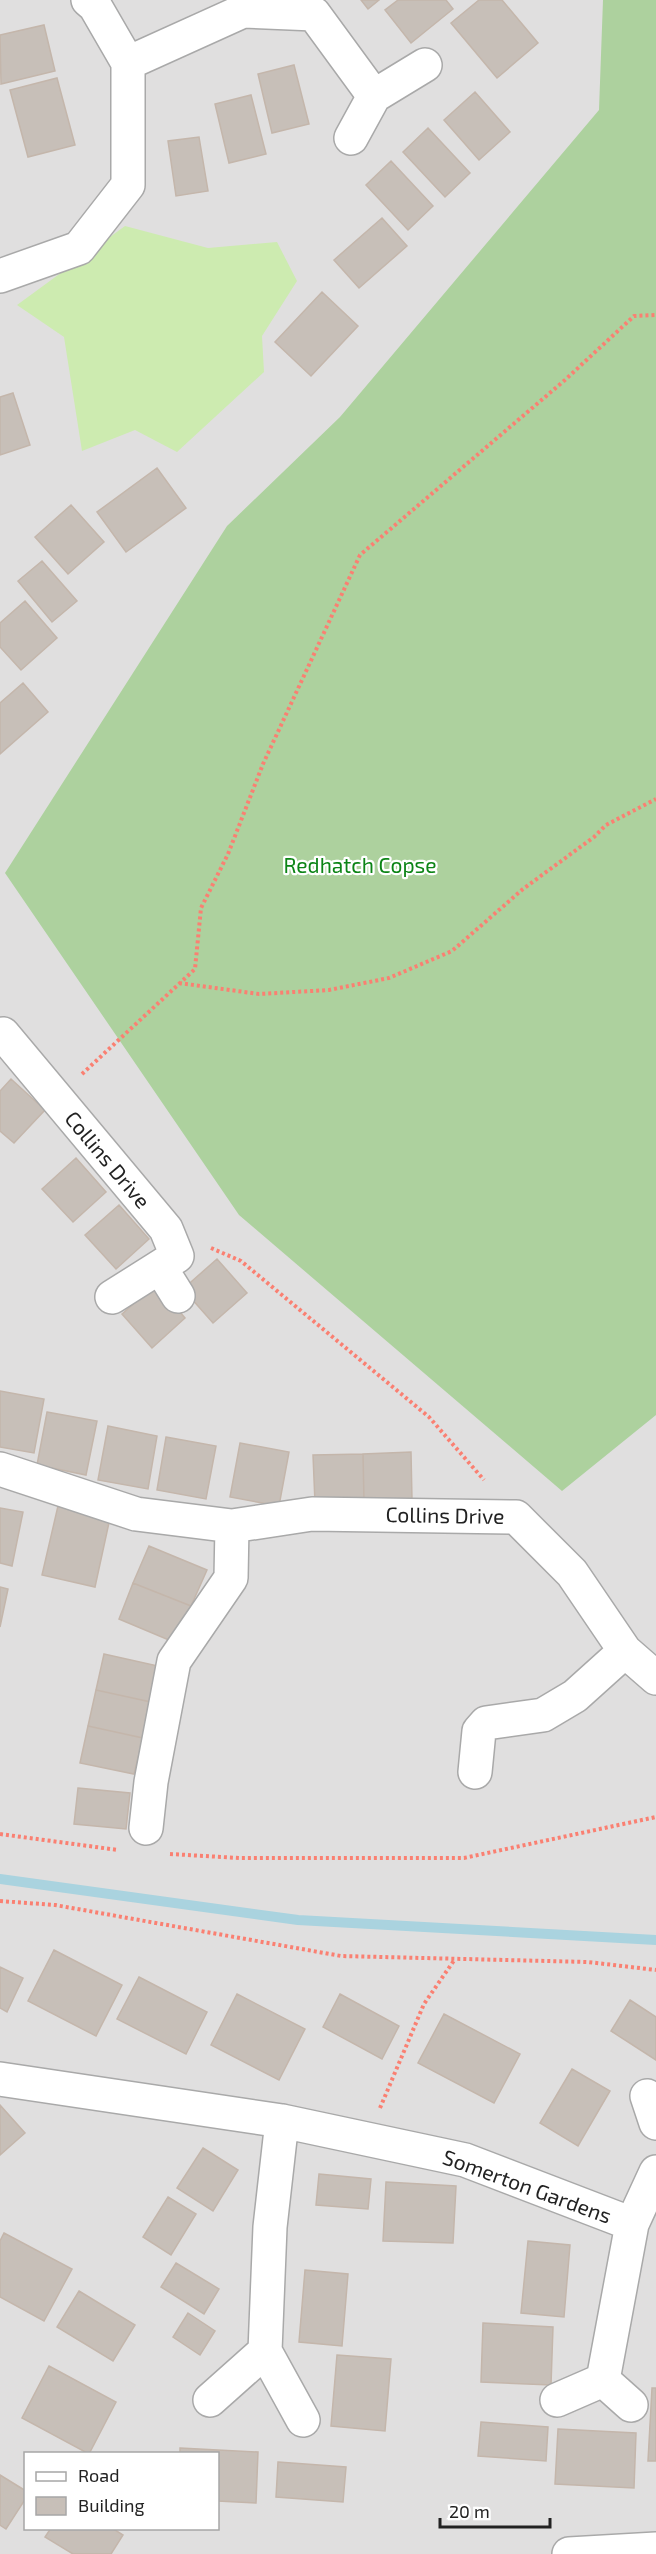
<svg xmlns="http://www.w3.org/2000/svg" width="656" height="2554" font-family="'Exo 2',sans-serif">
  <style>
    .residential { fill: #e0dfdf; fill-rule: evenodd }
    .grass { fill: #cdebb0 }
    .forest { fill: #add19e }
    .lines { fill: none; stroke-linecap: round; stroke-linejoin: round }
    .stream { stroke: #aad3df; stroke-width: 10 }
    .building { fill: #c7bfb8; stroke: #c4b6ab; stroke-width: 1.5 }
    .minor-casing { stroke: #a9a9a9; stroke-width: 36 }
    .path { stroke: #fa8072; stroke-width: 4; stroke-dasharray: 3 3; stroke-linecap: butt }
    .minor { stroke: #fff; stroke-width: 33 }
    .labels { text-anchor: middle; stroke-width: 4.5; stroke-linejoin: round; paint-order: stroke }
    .park-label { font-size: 21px; fill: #0c8416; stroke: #fff }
    .street-label { font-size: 21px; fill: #222; stroke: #fff }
  </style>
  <rect width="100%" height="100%" fill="#f2efe9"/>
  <!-- residential -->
  <path class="residential" d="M0,0H656V2554H0ZM26,2454H218V2528H26Z"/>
  <!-- grass -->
  <path class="grass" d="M125,226L208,248L277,242L297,281L262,336L264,372L177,452L135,430L82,451L64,337L17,305Z"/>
  <!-- forest -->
  <path class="forest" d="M603,0H656V1415L562,1491L239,1215L5,873L227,526L340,417L599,110Z"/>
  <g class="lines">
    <!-- stream -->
    <path class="stream" d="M0,1879L298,1920L656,1940"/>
  </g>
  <!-- building -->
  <path class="building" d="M361,0H379L368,9Z
    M398,0H446L453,9L411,43L385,10Z
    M479,0H502L538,43L497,78L451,23Z
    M44,25L55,71L1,84L0,35Z
    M294,65L309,124L272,133L258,74Z
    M57,78L75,145L28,157L10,90Z
    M475,92L510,132L479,160L444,120Z
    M251,95L266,154L229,163L215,104Z
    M428,128L470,173L445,197L403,152Z
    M199,137L208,191L176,196L168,141Z
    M391,161L433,206L408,230L366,185Z
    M382,218L407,246L359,288L334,260Z
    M322,292L358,326L311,376L275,342Z
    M13,393L30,445L0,455V397Z
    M157,468L186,508L126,552L97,512Z
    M71,505L104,542L68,574L35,537Z
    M42,561L77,601L52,622L18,581Z
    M25,601L57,638L21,670L0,647V623Z
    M23,683L48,712L0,754V703Z
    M11,1079L45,1110L14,1143L0,1131V1091Z
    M76,1158L106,1192L73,1222L42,1189Z
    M119,1205L149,1239L116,1269L85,1235Z
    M217,1259L247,1293L213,1323L183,1289Z
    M156,1284L185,1318L152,1348L122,1314Z
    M0,1391L44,1399L34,1453L0,1447Z
    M47,1412L97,1421L86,1475L37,1465Z
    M108,1426L157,1436L148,1489L98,1480Z
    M166,1437L216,1446L206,1499L157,1490Z
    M240,1443L289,1452L279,1506L230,1497Z
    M411,1452L412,1500L364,1501L363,1454Z
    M363,1454L364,1501L315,1503L313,1455Z
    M58,1506L110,1518L95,1587L42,1575Z
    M0,1508L23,1512L12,1566L0,1563Z
    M149,1546L207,1570L191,1606L133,1583Z
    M133,1583L191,1606L176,1643L119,1619Z
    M0,1587L8,1589L0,1627Z
    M104,1654L158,1666L151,1702L96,1690Z
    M96,1690L151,1702L143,1738L88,1726Z
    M88,1726L143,1738L134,1774L80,1763Z
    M78,1788L130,1793L126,1829L74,1824Z
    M54,1950L122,1985L96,2036L28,2001Z
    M0,1967L23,1978L7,2012L0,2008Z
    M139,1977L207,2012L186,2054L117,2019Z
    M237,1994L305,2029L279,2080L211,2045Z
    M340,1994L399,2026L382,2059L323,2027Z
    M630,2000L656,2017V2060L611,2031Z
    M444,2014L520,2054L494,2103L418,2063Z
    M572,2069L610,2091L578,2146L540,2123Z
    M0,2105L25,2133L0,2155Z
    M203,2148L238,2170L213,2211L177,2188Z
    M319,2174L371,2179L368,2209L316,2205Z
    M386,2182L456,2186L453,2243L383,2241Z
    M168,2197L196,2214L171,2255L143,2237Z
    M4,2233L72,2269L44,2321L0,2297V2241Z
    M528,2241L570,2245L564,2317L521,2313Z
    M176,2263L219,2289L204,2314L161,2287Z
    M305,2270L348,2274L342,2346L299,2342Z
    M79,2291L135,2325L113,2361L57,2327Z
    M188,2313L215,2331L200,2355L173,2337Z
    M483,2323L553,2327L551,2385L481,2382Z
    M337,2355L391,2359L385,2431L331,2426Z
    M49,2366L116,2402L89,2454L22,2418Z
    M652,2388H656V2461H648Z
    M481,2422L548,2427L546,2461L478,2456Z
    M558,2429L636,2433L634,2488L555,2484Z
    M180,2448L258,2452L256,2503L218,2501V2454H180Z
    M278,2462L346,2467L343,2502L276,2497Z
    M0,2475L26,2491V2498L6,2529L0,2525Z
    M51,2528H112L123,2535L111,2554H73L45,2537Z"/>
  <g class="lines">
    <defs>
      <path id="minor" d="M128,63L243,11L314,14L374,96L425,65
        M351,138L374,96
        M0,276L79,248L128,185V63L95,6L88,0
        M3,1034L166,1229L177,1256L112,1297
        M160,1267L178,1296
        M0,1469L136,1514L232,1526L312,1514L516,1517L572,1573L625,1651L656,1678
        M475,1772L479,1731L486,1723L543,1715L575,1696L625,1651
        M146,1828L151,1782L174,1661L231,1578L232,1526
        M0,2079L282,2121L465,2160L632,2224L656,2172
        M647,2096L656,2123
        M265,2351L303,2420
        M603,2380L631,2405
        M210,2400L265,2351L270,2227L282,2121
        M557,2400L603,2380L632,2224
        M569,2554L656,2549"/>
    </defs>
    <!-- minor casing -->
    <use href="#minor" class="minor-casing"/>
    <!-- path -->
    <path class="path" d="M179,983L259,994L329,990L389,978L452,951L523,889L594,837L606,825L656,799
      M82,1074L195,969L201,908L228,854L263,764L360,555L565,380L634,316L656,315
      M211,1248L241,1261L429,1417L484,1480
      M0,1834L118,1850
      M170,1854L239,1858H464L656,1817
      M0,1901L55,1905L341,1956L588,1962L656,1970
      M380,2108L424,2004L455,1959"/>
    <!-- minor -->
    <use href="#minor" class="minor"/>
  </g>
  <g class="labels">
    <!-- park labels -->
    <g class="park-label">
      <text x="360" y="873">Redhatch Copse</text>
    </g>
    <!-- street labels -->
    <g class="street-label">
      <text transform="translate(107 1160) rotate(50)" y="7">Collins Drive</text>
      <text transform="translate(445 1516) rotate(1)" y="7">Collins Drive</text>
      <text transform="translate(527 2187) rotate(20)" y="7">Somerton Gardens</text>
    </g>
  </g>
  <!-- legend -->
  <rect x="24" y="2452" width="195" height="78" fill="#ffffff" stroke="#a7a7a7" stroke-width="1.5"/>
  <rect x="36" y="2472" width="30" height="9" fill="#ffffff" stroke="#a7a7a7" stroke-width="1.5"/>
  <text x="78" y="2482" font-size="18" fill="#222222">Road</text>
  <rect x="36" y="2497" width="30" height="18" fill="#c7bfb8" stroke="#a7a7a7" stroke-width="1.5"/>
  <text x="78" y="2512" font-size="18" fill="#222222">Building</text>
  <!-- scale -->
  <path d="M440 2518v9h110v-9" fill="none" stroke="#222222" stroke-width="3"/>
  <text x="449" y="2518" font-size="18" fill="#222222" stroke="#ffffff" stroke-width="4.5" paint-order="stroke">20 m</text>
</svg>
